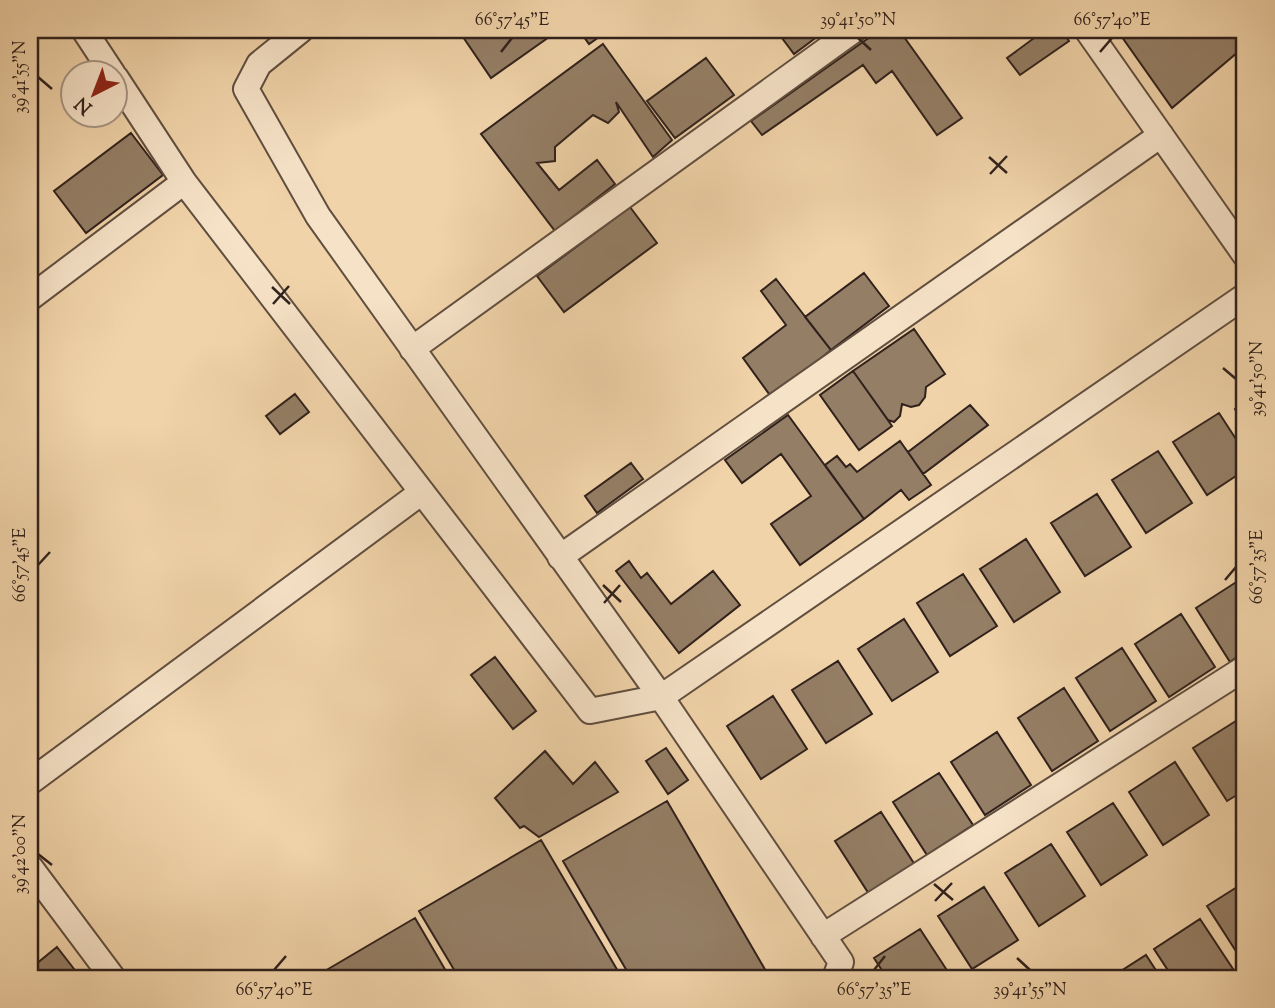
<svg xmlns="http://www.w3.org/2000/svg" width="1275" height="1008" font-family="'Sorts Mill Goudy',serif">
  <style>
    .building { fill: #947e65; stroke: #30211c; stroke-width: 2 }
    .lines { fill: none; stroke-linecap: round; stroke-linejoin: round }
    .street-casing { stroke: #604e3f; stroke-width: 28 }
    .street { stroke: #f6e2c7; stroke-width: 24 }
    .ticks { fill: none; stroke: #30211c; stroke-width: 2.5 }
    .neatline { fill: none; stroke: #30211c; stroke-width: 2.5 }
    .ticks-label { font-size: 18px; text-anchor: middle; fill: #30211c }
  </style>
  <rect width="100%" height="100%" fill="#f1d3a9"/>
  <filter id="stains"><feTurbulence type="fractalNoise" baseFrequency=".00286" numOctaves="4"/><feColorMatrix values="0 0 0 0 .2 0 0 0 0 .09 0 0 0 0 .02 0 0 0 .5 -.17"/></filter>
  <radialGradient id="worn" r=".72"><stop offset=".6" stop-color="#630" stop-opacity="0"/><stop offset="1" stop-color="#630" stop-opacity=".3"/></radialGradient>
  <!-- building -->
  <path class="building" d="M467,30H559L491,78L461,34Z
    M579,30H609L589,44Z
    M776,30H826L794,54Z
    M880,30H899L962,118L937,135L892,71L876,83L863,65L762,135L751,121Z
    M1045,30H1061L1069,41L1020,75L1007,58Z
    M1117,30H1245V46L1172,108Z
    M603,44L672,140L653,157L616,102L619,112L608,123L593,115L555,147V161L537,163L559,190L597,160L615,184L555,231L481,134Z
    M706,58L734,95L675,138L647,101Z
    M131,133L163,175L86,233L54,191Z
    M630,207L657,243L564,312L537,276Z
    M864,273L889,306L831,350L805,317Z
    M776,279L831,350L772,398L743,358L786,325L761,291Z
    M914,329L945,374L926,387L925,397L919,405L911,407L902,404L900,416L894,422L888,420L853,371Z
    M853,371L892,426L859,450L820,395Z
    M295,394L309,412L280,434L266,416Z
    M1245,403V426L1235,409Z
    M970,405L988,425L923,474L908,452Z
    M1219,413L1245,453V470L1207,495L1173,442Z
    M788,415L864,519L800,565L771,524L811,496L781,454L742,483L725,460Z
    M900,441L931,485L909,500L901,490L864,519L825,465L837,456L846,467L850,464L857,472Z
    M1158,451L1192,503L1146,533L1112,480Z
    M631,463L643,479L597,513L585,496Z
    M1097,494L1131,547L1085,576L1051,523Z
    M1026,539L1060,592L1014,622L980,569Z
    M629,561L641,578L647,573L671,604L713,571L740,605L679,653L616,571Z
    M963,574L997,626L950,656L917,603Z
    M1241,579L1245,585V651L1230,662L1196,608Z
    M1181,614L1215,667L1169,697L1135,644Z
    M904,619L938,672L892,701L858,649Z
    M1122,648L1156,701L1110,731L1076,678Z
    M495,657L536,711L513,729L471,675Z
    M838,661L872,714L826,743L792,690Z
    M1064,688L1098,741L1052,771L1018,718Z
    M773,696L807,749L761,779L727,726Z
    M1239,719L1245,728V790L1227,801L1193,748Z
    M997,732L1031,785L985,815L951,762Z
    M666,748L688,780L668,794L646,761Z
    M545,751L573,784L595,762L618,792L539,837L524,826L520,828L495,798Z
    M1175,762L1209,815L1163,845L1129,792Z
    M939,773L973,825L927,855L893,802Z
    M667,801L770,978H631L563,861Z
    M1113,803L1147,855L1101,885L1067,832Z
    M881,812L915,865L869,894L835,841Z
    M541,840L622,978H459L419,911Z
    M1051,844L1085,896L1039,926L1005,873Z
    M1245,882V956L1241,959L1207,906Z
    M984,887L1018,940L972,969L938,916Z
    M415,918L450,978H320L318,975Z
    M1200,919L1235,972L1225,978H1173L1154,949Z
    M920,929L952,978H887L874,958Z
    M57,947L81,978H30V969Z
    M1146,955L1161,978H1110Z"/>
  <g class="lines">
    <defs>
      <path id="street" d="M84,30L113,74
        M301,30L259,64L246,89L318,216L661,697L841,962L835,978
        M1087,30L1245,255
        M116,78L184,182L590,711L661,697L1245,296
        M30,298L184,182
        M412,349L854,30
        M560,557L1161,135
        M30,782L422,492
        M30,867L113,978
        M823,936L1245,668"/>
    </defs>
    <!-- street casing -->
    <use href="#street" class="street-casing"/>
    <!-- street -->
    <use href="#street" class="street"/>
  </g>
  <!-- ticks -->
  <path class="ticks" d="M858,38L871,50M501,52L512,38M1100,52L1112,38M38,77L52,89M989,157L1007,173M990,174L1007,156M272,287L290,304M273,304L289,286M1223,368L1236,379M38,565L50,552M1225,580L1236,567M603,585L621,602M604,603L620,585M38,854L52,865M934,884L953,900M935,901L952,883M1017,958L1030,970M274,970L286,956M874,970L885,956"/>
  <!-- margin -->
  <rect width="1275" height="1008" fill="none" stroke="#f1d3a9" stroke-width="77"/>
  <!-- north arrow -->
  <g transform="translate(94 94) rotate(222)"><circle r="33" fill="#f6e2c7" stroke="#a79583" stroke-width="2"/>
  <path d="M0-5L12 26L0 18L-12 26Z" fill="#8f2418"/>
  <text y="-10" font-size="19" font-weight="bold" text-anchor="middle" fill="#30211c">N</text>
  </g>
  <rect x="38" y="38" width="1198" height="932" class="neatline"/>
  <g class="ticks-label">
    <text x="512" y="25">66°57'45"E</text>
    <text x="858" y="25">39°41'50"N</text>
    <text x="1112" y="25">66°57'40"E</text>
    <text transform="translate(19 77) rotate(-90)" y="6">39°41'55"N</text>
    <text transform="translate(1256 379) rotate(-90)" y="6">39°41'50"N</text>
    <text transform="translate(19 565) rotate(-90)" y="6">66°57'45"E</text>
    <text transform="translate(1256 567) rotate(-90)" y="6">66°57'35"E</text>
    <text transform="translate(19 854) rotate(-90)" y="6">39°42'00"N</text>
    <text x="274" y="995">66°57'40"E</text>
    <text x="874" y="995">66°57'35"E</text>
    <text x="1030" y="995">39°41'55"N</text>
  </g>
  <rect width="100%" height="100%" filter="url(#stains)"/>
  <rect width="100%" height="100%" fill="url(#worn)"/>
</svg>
